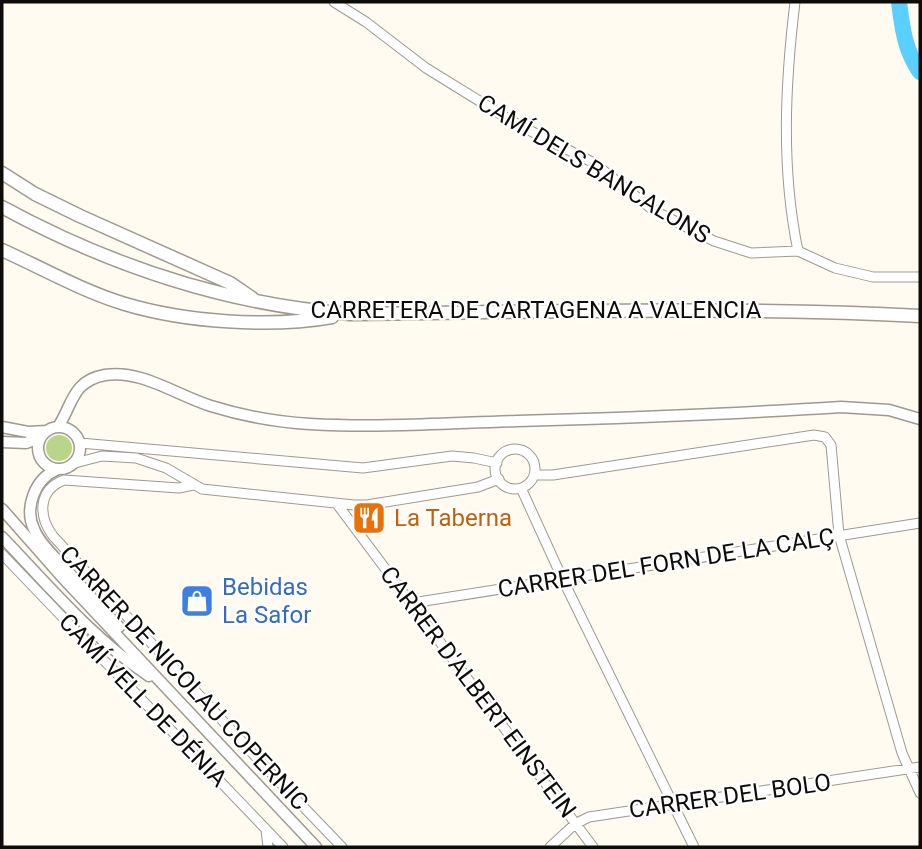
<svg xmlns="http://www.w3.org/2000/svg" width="922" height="849" font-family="Roboto,sans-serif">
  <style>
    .green { fill: #b8d589 }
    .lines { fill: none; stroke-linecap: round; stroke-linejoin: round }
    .river { stroke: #5bcfff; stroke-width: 16 }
    .minor-casing { stroke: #9e9a91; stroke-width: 11 }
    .major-casing { stroke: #9e9a91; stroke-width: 13 }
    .highway-casing { stroke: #9e9a91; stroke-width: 15 }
    .minor { stroke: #fff; stroke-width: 9 }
    .major { stroke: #fff; stroke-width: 10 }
    .highway { stroke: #fff; stroke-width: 12 }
    .labels { text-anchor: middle; stroke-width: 5; stroke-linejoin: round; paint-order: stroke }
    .street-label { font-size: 24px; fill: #0d0c09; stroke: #fff }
    .food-label { font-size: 24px; fill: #c56008; stroke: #fff; text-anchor: start }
    .shop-label { font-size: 24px; fill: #366cbe; stroke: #fff; text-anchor: start }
  </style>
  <rect width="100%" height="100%" fill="#fffbf1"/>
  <!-- green -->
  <path class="green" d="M46 448a13 13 0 1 1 26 0a13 13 0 1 1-26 0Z"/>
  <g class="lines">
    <!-- river -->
    <path class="river" d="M899,2C902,27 905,51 920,72"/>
    <defs>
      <path id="minor" d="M334,2L366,22L426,68L515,123L594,163L653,210L714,241L751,253L798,251L835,268L873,277H920
        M795,2C785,85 781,168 798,251
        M80,443L363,468L452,456L474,458L497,463
        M495 469a20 20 0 1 1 40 0a20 20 0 1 1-40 0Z
        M75,463L102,456L136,458L166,468L202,489L354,505H367L478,487L499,479
        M534,475H553L814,435L825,437L831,445L839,535L902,753L920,793
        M193,485L179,488L64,480C38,490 38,516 53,536L267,769L342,847
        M521,488L563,580L694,847
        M337,504L593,847
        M2,554L283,847
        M412,603L920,523
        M266,830L268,847
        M550,847L575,824L589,817L920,767"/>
      <path id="major" d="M38 448a21 21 0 1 1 42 0a21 21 0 1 1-42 0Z
        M2,427L28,432L47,431
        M58,427C73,404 72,381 105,375C141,369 178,396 211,406C243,416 277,422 310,424C379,428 449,423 517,421C625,418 733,414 841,407L889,410L920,419
        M2,442L26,443L41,437
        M56,470C35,479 24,508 34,529C40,544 54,556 64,567C82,587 100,607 119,627
        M2,509L62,577L316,847
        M2,537C49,586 92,638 149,676"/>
      <path id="highway" d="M2,173L35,194L80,216L230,283L252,298
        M2,207C109,265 228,305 350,314C540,312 731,306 920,316
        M2,250C42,268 82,291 125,304C185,322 270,328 332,317"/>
    </defs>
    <!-- minor casing -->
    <use href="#minor" class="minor-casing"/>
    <!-- major casing -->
    <use href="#major" class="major-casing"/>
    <!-- highway casing -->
    <use href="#highway" class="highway-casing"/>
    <!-- minor -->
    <use href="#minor" class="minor"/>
    <!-- major -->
    <use href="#major" class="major"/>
    <!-- highway -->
    <use href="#highway" class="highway"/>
  </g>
  <!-- icons -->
  <defs>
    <symbol id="restaurant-square" viewBox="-11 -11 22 22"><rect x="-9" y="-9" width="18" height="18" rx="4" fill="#e8710a" stroke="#fff"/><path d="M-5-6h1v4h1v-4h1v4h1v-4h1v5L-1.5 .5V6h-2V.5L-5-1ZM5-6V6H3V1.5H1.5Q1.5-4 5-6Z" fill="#fff"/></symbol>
    <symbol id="shop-square" viewBox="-11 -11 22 22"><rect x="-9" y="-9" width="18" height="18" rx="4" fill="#3f7fe0" stroke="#fff"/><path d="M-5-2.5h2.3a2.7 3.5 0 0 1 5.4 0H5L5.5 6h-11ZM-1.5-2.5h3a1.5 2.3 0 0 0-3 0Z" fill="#fff"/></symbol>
  </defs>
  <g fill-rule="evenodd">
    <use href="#restaurant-square" x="350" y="499" width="38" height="38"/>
    <use href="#shop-square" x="178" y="582" width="38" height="38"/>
  </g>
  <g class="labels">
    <!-- street labels -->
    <g class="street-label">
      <text transform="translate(594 169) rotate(31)" y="8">CAMÍ DELS BANCALONS</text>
      <text x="536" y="318">CARRETERA DE CARTAGENA A VALENCIA</text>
      <text transform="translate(666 563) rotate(-9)" y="8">CARRER DEL FORN DE LA CALÇ</text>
      <text transform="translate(184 678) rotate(47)" y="8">CARRER DE NICOLAU COPERNIC</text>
      <text transform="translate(478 692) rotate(53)" y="8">CARRER D'ALBERT EINSTEIN</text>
      <text transform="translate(143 700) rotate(46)" y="8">CAMÍ VELL DE DÉNIA</text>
      <text transform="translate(730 796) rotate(-8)" y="8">CARRER DEL BOLO</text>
    </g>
    <!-- food labels -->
    <g class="food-label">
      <text x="394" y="526">La Taberna</text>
    </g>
    <!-- shop labels -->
    <g class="shop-label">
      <text x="222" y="595">Bebidas<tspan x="222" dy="28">La Safor</tspan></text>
    </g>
  </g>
  <!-- border -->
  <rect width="922" height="849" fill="none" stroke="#0d0c09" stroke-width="7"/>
</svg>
